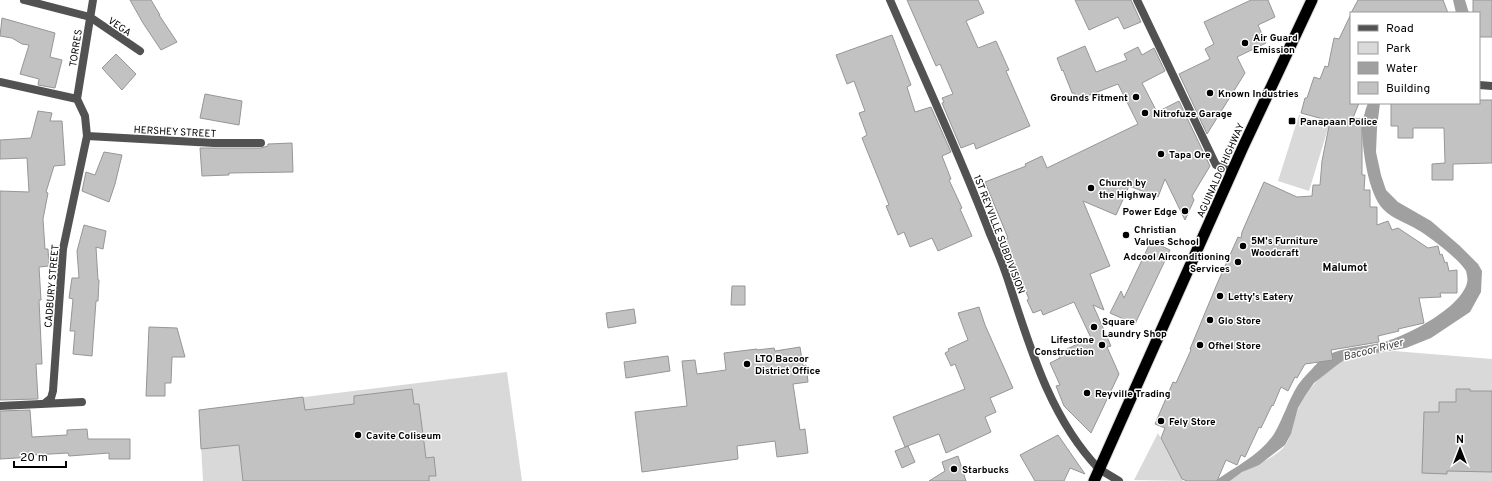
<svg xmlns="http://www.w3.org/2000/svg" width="1492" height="481" font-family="Overpass,sans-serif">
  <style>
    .green { fill: #d9d9d9 }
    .water { fill: #a0a0a0 }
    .building { fill: #c2c2c2; stroke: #969696 }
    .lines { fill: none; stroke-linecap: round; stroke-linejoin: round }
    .trunk-casing { stroke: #dbdbdb; stroke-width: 13 }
    .minor { stroke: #525252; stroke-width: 8 }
    .tertiary { stroke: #525252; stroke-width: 8 }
    .trunk { stroke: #000; stroke-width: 11 }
    .poi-dot { fill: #000; stroke: #fff; stroke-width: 1.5 }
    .labels { text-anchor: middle; stroke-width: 3; stroke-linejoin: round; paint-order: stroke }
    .street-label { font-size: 10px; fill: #000; stroke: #fff }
    .poi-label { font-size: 10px; font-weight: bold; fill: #000; stroke: #fff; text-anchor: start }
    .neighbourhood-label { font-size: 11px; font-weight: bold; fill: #000; stroke: #fff }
    .water-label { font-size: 11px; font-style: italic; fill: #414141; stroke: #fff }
  </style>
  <rect width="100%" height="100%" fill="#fff"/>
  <!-- green -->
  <path class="green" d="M1299,115L1329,125L1309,191L1278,181Z
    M1394,351L1492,359V481H1230C1234,478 1238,475 1242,472C1255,465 1278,457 1286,444C1293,433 1294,418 1299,407C1308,388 1329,365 1348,358C1363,353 1379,353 1394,351Z
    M507,372L522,481H203L199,410Z
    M1158,433L1183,481L1134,480Z"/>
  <!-- water -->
  <path class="water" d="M1453,0H1465L1469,13H1456Z
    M1368,103H1380L1377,128L1376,152L1381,175L1386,190L1398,202L1431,221L1460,246L1478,264L1482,271L1481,292L1470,312L1431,338L1406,348L1347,358L1337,365L1314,383L1305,396L1298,408L1291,434L1285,445L1259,465L1242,472L1230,481H1215C1235,467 1260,455 1274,434C1283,419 1288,401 1298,385C1302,379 1307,374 1312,369C1316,364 1322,358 1328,355C1344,347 1363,347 1380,343C1405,337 1460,309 1467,283C1468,279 1467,275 1466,271C1460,260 1429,236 1418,230C1407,223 1393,219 1384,210C1368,195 1362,147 1362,127C1363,119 1365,110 1368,103Z"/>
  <!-- building -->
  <path class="building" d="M130,0H151L160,15H159L177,42L161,50L143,23Z
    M907,0H978L984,13L966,21L978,48L996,41L1009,70L1006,71L1030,126L976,149L974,143L961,148L942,103L944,102L942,98L953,94L940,64L936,66Z
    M1075,0H1131L1141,22L1124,29L1118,17L1089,30Z
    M1251,0H1268L1275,17L1258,25L1266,43L1237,57L1245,73L1207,134L1179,74L1210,59L1205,49L1214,44L1204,22Z
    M1358,0H1443L1448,13H1351Z
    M1473,0H1492V37H1479V13H1473Z
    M1351,14V103H1359L1353,118L1362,119V175H1365L1364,190H1370V207H1377V225L1388,221L1392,230L1398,228L1428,248L1438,246L1440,255L1442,254L1445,263L1447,262L1449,271L1457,270V293H1440L1441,297L1419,298L1424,323L1398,329L1399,331L1378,336L1379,342L1331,350L1333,360L1305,364L1297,378L1295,377L1288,391L1281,387L1273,406L1272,405L1261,428L1259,427L1245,457L1241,455L1237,465L1226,460L1217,481H1187L1182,479L1161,438L1165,428L1155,424L1173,382L1176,383L1191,350L1190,349L1217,284L1238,237L1241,238L1242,232L1264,182L1297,197L1312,196L1313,185H1320L1322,161L1330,121L1301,113L1305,98H1307L1314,77L1320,79L1325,66L1328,67L1334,38L1339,39Z
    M2,18L55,33L50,57L62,60L55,88L38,85L39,79L20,74L29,45L22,44L12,38L0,36Z
    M892,35L911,85L907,87L915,112L931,107L951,152L942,156L951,179L949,180L962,208L960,209L972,236L938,251L932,238L910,247L904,232L898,235L886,206L889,205L862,138L867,135L859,113L865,111L854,81L847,84L836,55Z
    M1085,46L1096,72L1127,60L1124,54L1138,47L1142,55L1154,48L1165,71L1142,83L1157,112L1179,101L1210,166L1192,196L1194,200L1185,220L1165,179L1158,197L1129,186L1116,215L1083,201L1110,266L1090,274L1104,310L1093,305L1111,346L1107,347L1119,374L1091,433L1064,406L1056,386L1060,385L1050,363L1060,358L1058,353L1091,338L1074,302L1043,315L1041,310L1033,313L1027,300L1029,299L1004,240L1008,238L985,182L1026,166L1025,164L1042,156L1047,168L1138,124L1118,84L1077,100L1074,93H1072L1063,70L1062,71L1057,58Z
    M116,54L136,74L122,90L102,68Z
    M205,94L242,101L239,125L200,118Z
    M1479,100H1492V163L1453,164V180H1432V164L1445,163L1444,128H1413V138H1398V126H1391V103H1479Z
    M38,111L52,113L50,121H62L65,165L54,166L46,192L48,193L43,219L45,249H48L49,266L39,267L41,300H39L42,364H36L38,399L0,400V191L29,192L27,158L0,159V140L31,138Z
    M292,143L293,172L229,173V175L202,176L200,148H261L268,146V144Z
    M104,152L122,155L115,184L109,202L82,191L86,172L95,175Z
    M84,225L106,231L103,249L96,247L98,280H99L98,301H96L92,356L73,354L75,331H70L73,299L69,298L72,278H79L77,251Z
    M1151,241L1170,250L1135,324L1110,313L1121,291L1124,298Z
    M732,286H745V305H731Z
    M979,307L985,325L1013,388L990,398L996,412L985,417L991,432L946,453L939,434L905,447L893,417L965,389L955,364L951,366L945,353L949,351L948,349L968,340L958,313Z
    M634,309L636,323L608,328L606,313Z
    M149,327L177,328L185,357H172L171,383H165V396H146Z
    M800,347L803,366L806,365L808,382L793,384L800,430L805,429L808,453L777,457L775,441L737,446L738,459L642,472L635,412L687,406L682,361L695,360L697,374L726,370L724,353L757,349V350L774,348L775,351Z
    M668,356L670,371L626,378L624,362Z
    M412,389L414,404H419L426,458L434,457L436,476H429V481H243L239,445L201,449L199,410L303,397L305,410L354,404V396Z
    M1456,389H1470V391H1492V472L1447,471V474L1422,473L1424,412H1439V402H1456Z
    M30,410L32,437L67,435V430L87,429L88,439H130V459H109V453L69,456L68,453L33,455V457L0,459V411Z
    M1058,435L1085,474L1070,468L1064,481H1035L1020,455Z
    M908,446L915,462L902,468L895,451Z
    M958,456L966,481H929L945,471L942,462Z"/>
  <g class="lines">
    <defs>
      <path id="trunk" d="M1094,481L1243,147L1312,0"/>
    </defs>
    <!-- trunk casing -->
    <use href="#trunk" class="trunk-casing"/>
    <!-- minor -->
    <path class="minor" d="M24,0L90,17L140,51
      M1137,0L1216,165L1233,171
      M0,82L77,99
      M1479,85L1492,86
      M77,99L93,0
      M87,136L214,143H261
      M45,403L51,398L53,391L63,249L87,136L85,116L77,99
      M0,406L82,402
      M1099,469L1119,481"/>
    <!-- tertiary -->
    <path class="tertiary" d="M890,0C924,78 960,155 990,234C996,248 1002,262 1007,277C1029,344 1049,417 1099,469"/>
    <!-- trunk -->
    <use href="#trunk" class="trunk"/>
  </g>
  <!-- markers -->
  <g class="poi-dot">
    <circle cx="1245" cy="43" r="4"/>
    <circle cx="1210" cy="93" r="4"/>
    <circle cx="1136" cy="97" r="4"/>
    <circle cx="1145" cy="113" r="4"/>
    <rect x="1288" y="117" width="8" height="8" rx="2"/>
    <circle cx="1161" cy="154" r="4"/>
    <circle cx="1091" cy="188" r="4"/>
    <circle cx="1185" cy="211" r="4"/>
    <circle cx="1126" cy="235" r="4"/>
    <circle cx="1243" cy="246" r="4"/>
    <circle cx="1238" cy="262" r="4"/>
    <circle cx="1220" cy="296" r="4"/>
    <circle cx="1210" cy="320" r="4"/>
    <circle cx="1094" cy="327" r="4"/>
    <circle cx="1102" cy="345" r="4"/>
    <circle cx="1200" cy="345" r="4"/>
    <circle cx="747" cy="364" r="4"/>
    <circle cx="1087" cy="393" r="4"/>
    <circle cx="1161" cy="421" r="4"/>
    <circle cx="358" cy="435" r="4"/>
    <circle cx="954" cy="469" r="4"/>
  </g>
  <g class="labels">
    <!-- street labels -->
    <g class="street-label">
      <text transform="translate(120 26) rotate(34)" y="4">VEGA</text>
      <text transform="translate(75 48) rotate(-81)" y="4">TORRES</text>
      <text transform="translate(175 131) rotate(3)" y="4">HERSHEY STREET</text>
      <text transform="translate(1220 170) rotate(-66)" y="4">AGUINALDO HIGHWAY</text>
      <text transform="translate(1000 234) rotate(69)" y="4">1ST REYVILLE SUBDIVISION</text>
      <text transform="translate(51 286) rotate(-85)" y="4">CADBURY STREET</text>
    </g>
    <!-- poi labels -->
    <g class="poi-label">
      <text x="1253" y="41">Air Guard<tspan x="1253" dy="12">Emission</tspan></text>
      <text x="1218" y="97">Known Industries</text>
      <text x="1128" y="101" text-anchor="end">Grounds Fitment</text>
      <text x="1153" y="117">Nitrofuze Garage</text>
      <text x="1300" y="125">Panapaan Police</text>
      <text x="1169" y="158">Tapa Ore</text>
      <text x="1099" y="186">Church by<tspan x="1099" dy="12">the Highway</tspan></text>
      <text x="1177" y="215" text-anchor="end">Power Edge</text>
      <text x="1134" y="233">Christian<tspan x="1134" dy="12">Values School</tspan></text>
      <text x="1251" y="244">5M's Furniture<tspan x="1251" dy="12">Woodcraft</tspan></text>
      <text x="1230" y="260" text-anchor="end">Adcool Airconditioning<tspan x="1230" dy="12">Services</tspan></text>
      <text x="1228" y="300">Letty's Eatery</text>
      <text x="1218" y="324">Glo Store</text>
      <text x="1102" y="325">Square<tspan x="1102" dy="12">Laundry Shop</tspan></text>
      <text x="1094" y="343" text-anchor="end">Lifestone<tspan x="1094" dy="12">Construction</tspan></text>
      <text x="1208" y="349">Ofhel Store</text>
      <text x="755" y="362">LTO Bacoor<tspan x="755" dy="12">District Office</tspan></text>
      <text x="1095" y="397">Reyville Trading</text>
      <text x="1169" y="425">Fely Store</text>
      <text x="366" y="439">Cavite Coliseum</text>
      <text x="962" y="473">Starbucks</text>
    </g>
    <!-- neighbourhood labels -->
    <g class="neighbourhood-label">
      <text x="1345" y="271">Malumot</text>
    </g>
    <!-- water labels -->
    <g class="water-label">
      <text transform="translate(1373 349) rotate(-14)" y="4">Bacoor River</text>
    </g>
  </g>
  <!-- legend -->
  <rect x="1350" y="12" width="130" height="92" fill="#ffffff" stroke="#999999"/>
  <rect x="1358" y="25" width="20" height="6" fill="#525252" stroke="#999999"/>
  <text x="1386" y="32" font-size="12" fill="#000000">Road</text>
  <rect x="1358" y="42" width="20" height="12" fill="#d9d9d9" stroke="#999999"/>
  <text x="1386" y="52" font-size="12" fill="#000000">Park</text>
  <rect x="1358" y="62" width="20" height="12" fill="#a0a0a0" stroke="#999999"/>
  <text x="1386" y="72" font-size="12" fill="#000000">Water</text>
  <rect x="1358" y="82" width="20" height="12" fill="#c2c2c2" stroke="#999999"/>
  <text x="1386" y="92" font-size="12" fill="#000000">Building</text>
  <!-- north arrow -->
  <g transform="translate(1460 449)" stroke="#ffffff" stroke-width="3" paint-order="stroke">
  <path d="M0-3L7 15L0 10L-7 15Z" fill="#000000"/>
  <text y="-6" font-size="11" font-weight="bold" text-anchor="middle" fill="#000000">N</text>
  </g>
  <!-- scale -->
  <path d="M14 461v6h52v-6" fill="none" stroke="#000000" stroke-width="2"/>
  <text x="20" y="461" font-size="12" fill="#000000" stroke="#ffffff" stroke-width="3" paint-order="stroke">20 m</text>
</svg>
